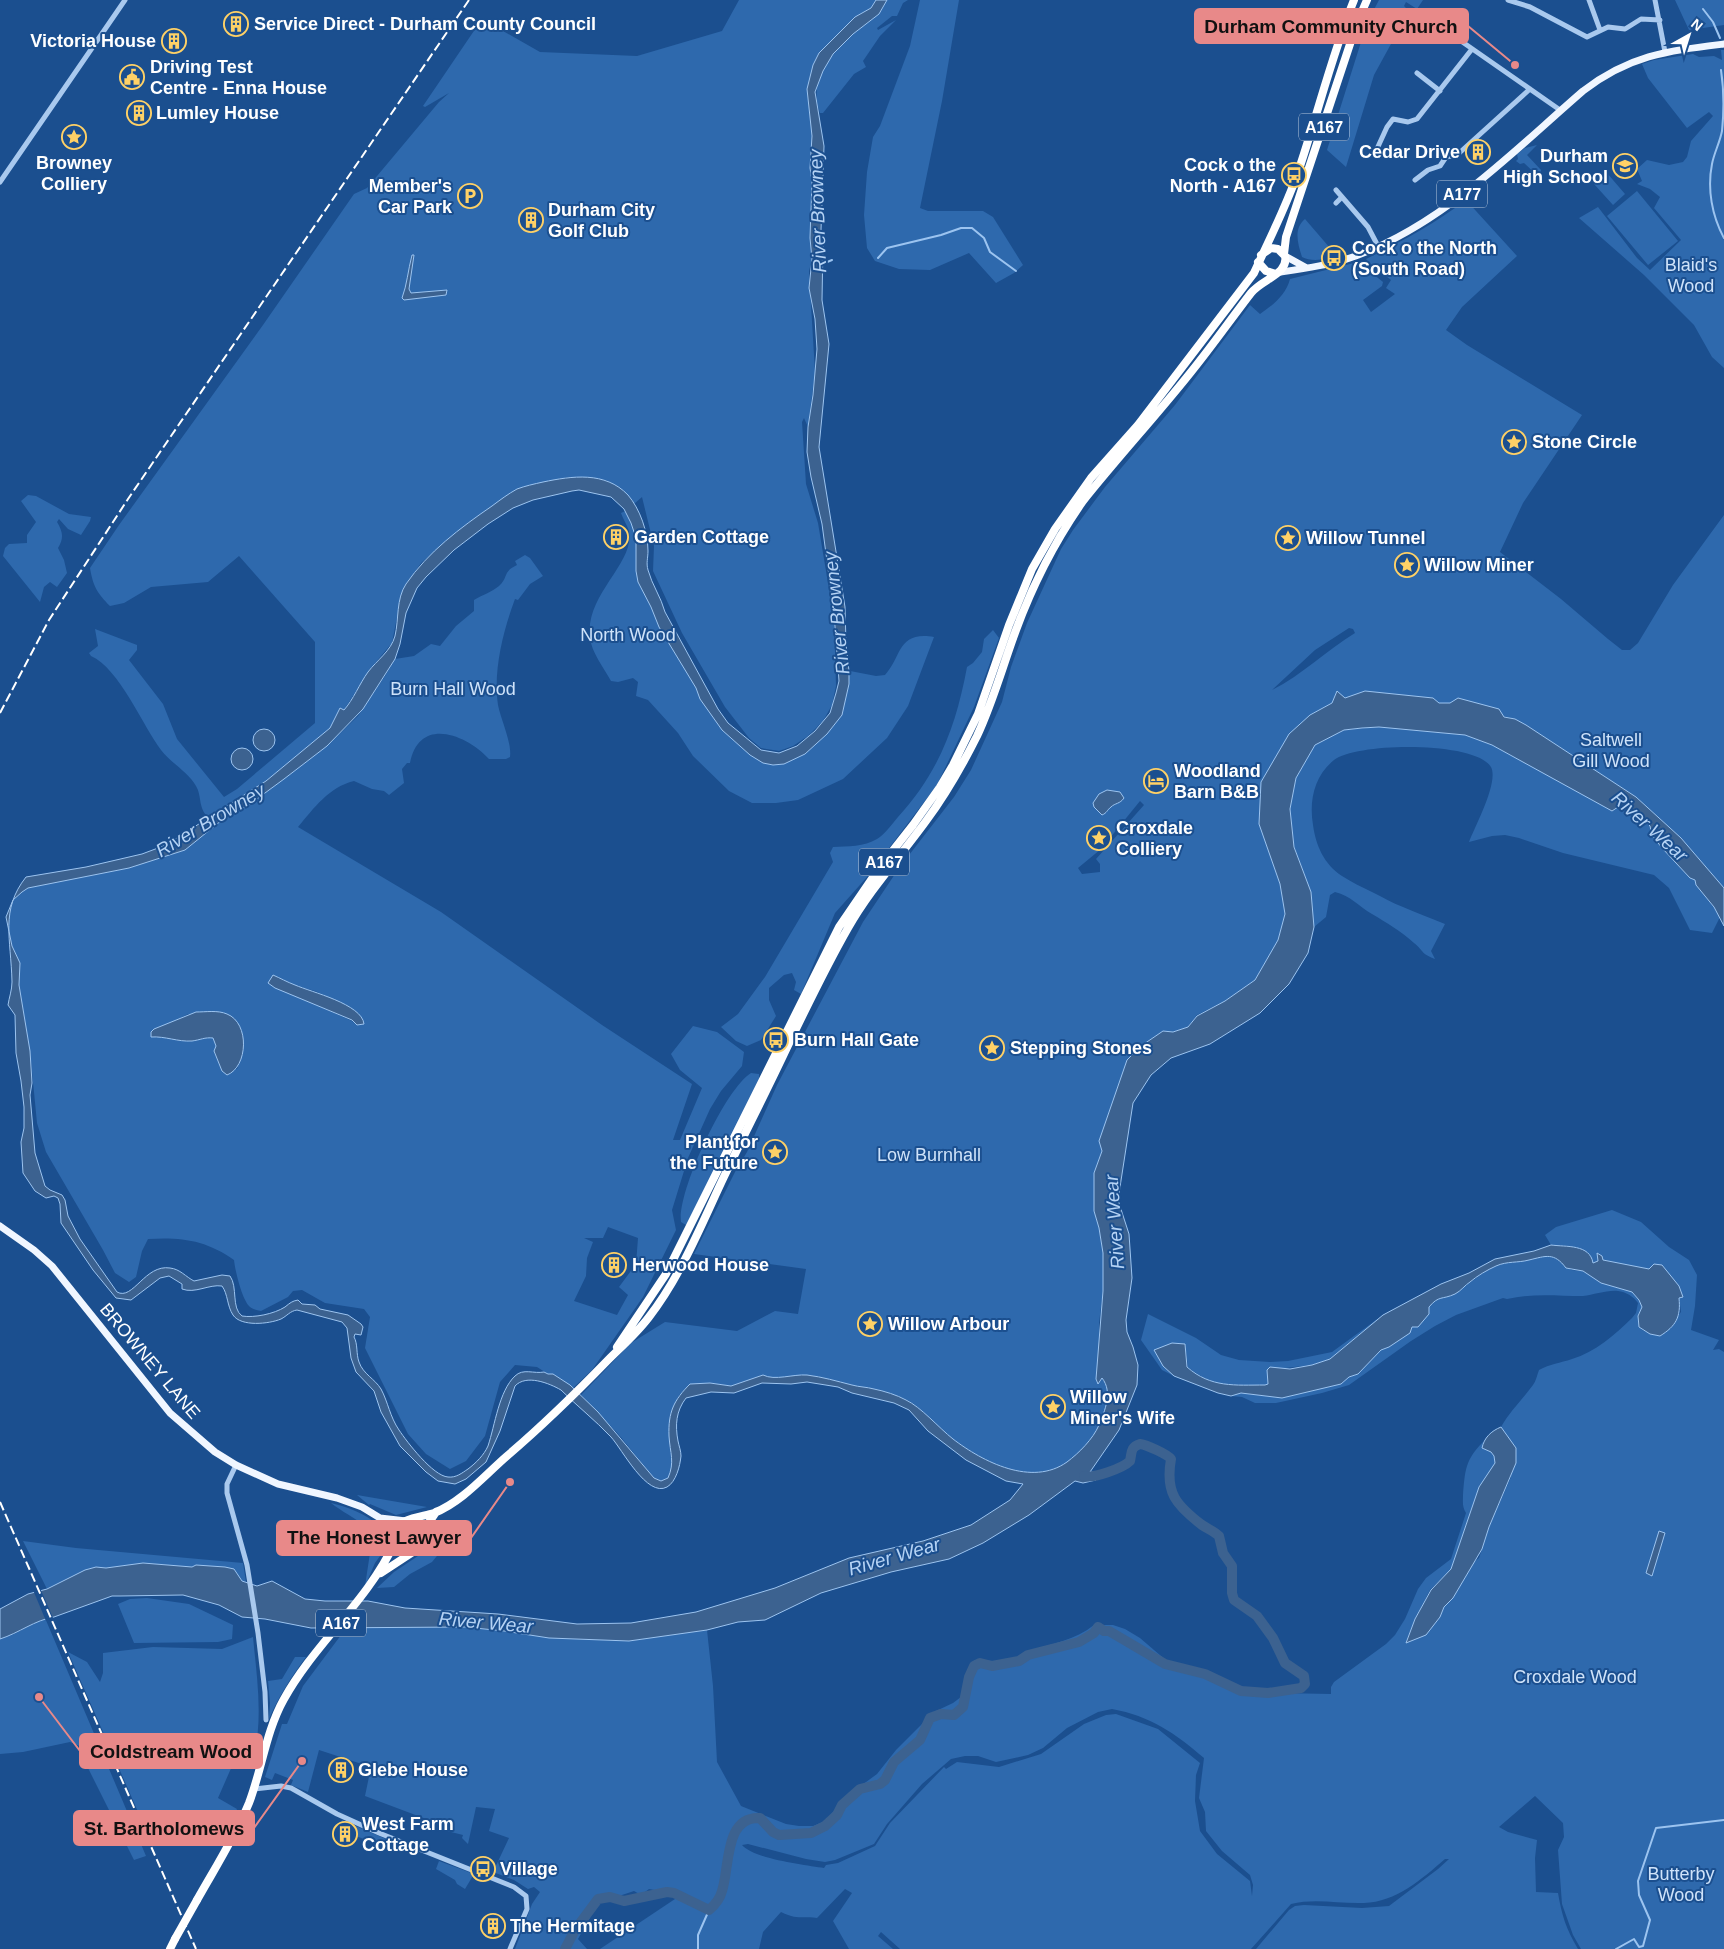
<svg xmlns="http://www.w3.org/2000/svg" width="1724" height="1949" font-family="Helvetica,sans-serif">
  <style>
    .green { fill: #2e69ad; fill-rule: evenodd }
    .water { fill: #3c6290; stroke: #9cc4f0 }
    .pier { fill: #1b4f8f }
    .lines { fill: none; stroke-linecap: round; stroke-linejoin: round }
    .stream { stroke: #9cc4f0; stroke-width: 2 }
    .river { stroke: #3c6290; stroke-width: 10 }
    .minor { stroke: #a9c9ee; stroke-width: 5 }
    .major { stroke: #f0f6ff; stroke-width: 7 }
    .highway { stroke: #fff; stroke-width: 8 }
    .rail { stroke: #fff; stroke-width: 2; stroke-dasharray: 9 4; stroke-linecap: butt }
    .highway-bridge { stroke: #fff; stroke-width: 8 }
    .labels { text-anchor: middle; stroke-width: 4; stroke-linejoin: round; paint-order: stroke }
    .shield { fill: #1b4f8f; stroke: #bbcadd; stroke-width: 1 }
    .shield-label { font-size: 16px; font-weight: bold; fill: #fff }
    .poi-label { font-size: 18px; font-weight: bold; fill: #fff; stroke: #1b4f8f; text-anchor: start }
    .park-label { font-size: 18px; fill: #cfe3fa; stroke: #1b4f8f }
    .street-label { font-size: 18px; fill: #fff; stroke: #1b4f8f }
    .water-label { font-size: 19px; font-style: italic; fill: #b5d3f5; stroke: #1b4f8f }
    .leader { fill: none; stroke: #e88989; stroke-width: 2 }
    .callout-dot { fill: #e88989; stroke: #1b4f8f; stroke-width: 2 }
    .callout { fill: #e88989; stroke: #e88989; stroke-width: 2 }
    .callout-label { font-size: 19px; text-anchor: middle; font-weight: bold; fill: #111 }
  </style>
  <rect width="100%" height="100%" fill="#1b4f8f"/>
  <!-- green -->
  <path class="green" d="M739,0H876L871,8L855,17L819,53L813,65L807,89L812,136L810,168L812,181L810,238L812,259L809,271L815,372L808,427L804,418L802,422L806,484L818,523L834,619L836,686L832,705L823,721L808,736L793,746L779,751L761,748L749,738L725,707L682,633L653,571L654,546L642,497L634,504L622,490L606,480L568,477L517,490L471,521L422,562L405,585L401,596L392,643L370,669L344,710L340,708L330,728L301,753L266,781L225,808L208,817C198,808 202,796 196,786C188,772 171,763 161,750C143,726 119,668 91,656L89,653L98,646L95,629L137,645V650L129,660L163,704L177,739L224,797L237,789L315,723V642L239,556L208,582L151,587L124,603L110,606C97,593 93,586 90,568L119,525L263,325L354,194L367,188L439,102L449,93L425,107L423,106L482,19L540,52L637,56L722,31Z
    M887,0H908L903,3L897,16H892L877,28L878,30L896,20L880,36L863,61L866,67L854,74L823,113H820C808,82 830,52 854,33C862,26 872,21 879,13C883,10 884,4 887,0Z
    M920,0H959L942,101L920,208L928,211H983L993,217L1023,265L1014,273L996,283L969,253L930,270L899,269L875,261L867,248L864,215L867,172L873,137L880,126L910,46Z
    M1379,0H1423L1417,9L1406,2L1404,6L1409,11L1374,75L1346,167L1327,150L1367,23Z
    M1675,0H1724V25L1689,30Z
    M1721,50H1724V368L1712,357L1694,325L1644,275L1579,218L1598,207L1637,258L1650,270L1681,240L1654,208L1660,197L1650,189L1637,184L1642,181L1637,169L1647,160L1669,165L1683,162L1687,157L1691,141L1713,116L1709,112L1687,128L1648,78L1642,64L1654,60L1693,54L1699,57L1714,56L1722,60Z
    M1537,145L1527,155L1541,170V174L1539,177L1524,163L1520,164L1516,161L1518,159L1517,154L1525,148Z
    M1607,173L1625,194L1613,205L1594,184Z
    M1637,191L1678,241L1648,265L1607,216Z
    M1466,200L1517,256L1462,307L1446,330L1467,345L1582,415L1523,503L1500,552L1561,599L1608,639L1622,650H1630L1638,643L1673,585L1724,515V888L1681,838L1636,797L1526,725L1515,719L1450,703H1439L1365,691L1332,703L1310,715L1261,782L1267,846L1280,884L1285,914L1278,940L1255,980L1225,1001L1197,1015L1188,1027L1173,1032L1163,1031L1141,1046L1127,1060L1102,1151L1094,1173V1211L1099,1228L1103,1253V1291L1099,1323V1383L1102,1378C1113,1392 1106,1410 1099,1425C1093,1438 1080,1453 1068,1462C1032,1487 983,1462 953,1439C939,1428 921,1407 907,1400C897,1395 884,1391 874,1389C867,1387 859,1387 852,1385C836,1381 823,1377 807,1375C793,1374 775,1381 763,1375L731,1386L710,1383L690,1384L678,1397L669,1437L672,1468L668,1479L661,1481L654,1478L619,1435L581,1395L631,1343L665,1322L737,1331L775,1311L798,1314L806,1269L694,1254L735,1172L747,1152L777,1085L863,922L899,868L954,797L971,770L1002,702L1011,667L1027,623L1061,549L1073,530L1105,487L1175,405L1250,305L1260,314C1273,305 1286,295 1290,279L1358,262L1383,282L1382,286L1363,300L1371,312L1395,294L1386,288L1391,280L1368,262L1366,259C1401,242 1434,224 1466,200ZM1349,628L1353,629L1355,633C1327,650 1302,675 1272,690L1315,650ZM1140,801L1144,805L1096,859L1100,864V872L1082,874L1078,868L1101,849Z
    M1305,219L1336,255C1327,260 1311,262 1302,257C1298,244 1293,229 1305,219Z
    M28,495L36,496L69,514L91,517L90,521L81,535L68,529L59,519L57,522C63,532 64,538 58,548L64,560L67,573L57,587L50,582L44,587L40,602L3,556L5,548L9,544L27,543V535L36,522L21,501Z
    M630,509L638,522L640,566L714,713L756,753L788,756L833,719L845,670L876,676L885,675C902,657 897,631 934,637L908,706L887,738L843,779L798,800L776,803H752L729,791L693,756L678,733L648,700L636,696L638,682L633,678L618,682L611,681C604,668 591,652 590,637C585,594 635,564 629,531C627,525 623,519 621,513Z
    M525,555L530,558L543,576L530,584L518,600L515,599C503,631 493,671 498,705C501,720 512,743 510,757L506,759H489C466,734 419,716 410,763H407L402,769L404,783L389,795L384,791L372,789L354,781C329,787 314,808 298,827L441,912L602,1025L692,1084L673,1140H680L702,1088L680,1070L671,1054L693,1026L717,1032L744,1052L742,1066L721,1091L710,1109L688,1158L672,1210L676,1230L643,1297L592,1370L573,1388L553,1374H548L537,1367L515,1365L500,1382L485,1436L466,1461L450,1469L426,1454L408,1434L365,1348L370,1317L364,1309L325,1303L302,1290L293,1291L288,1297L261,1311C257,1310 252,1309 250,1307C242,1300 235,1270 234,1260C206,1240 181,1237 148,1239L142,1251L136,1277L129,1282L115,1273L103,1250L46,1152L37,1123L30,1051L19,985L20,963L12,946L6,917L13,900L22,892L28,888L129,868L185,850L222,820L250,804L327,746L358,716L385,676L395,659L414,656L431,644L440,646L456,626L474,611V600C482,595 492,592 499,586C509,577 502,572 517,565L515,561ZM274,975L296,986L315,991L335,1000L358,1013L357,1025L352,1021L314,1004ZM188,1014L243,1034L241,1058L237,1069L222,1071L214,1052L217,1046L213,1038C205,1037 200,1040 193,1041C180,1042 164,1037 154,1029L163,1027ZM608,1227L638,1238L636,1264L619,1287L628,1295L617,1315L574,1301L586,1276L587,1258L593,1242L584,1238H603Z
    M993,630L999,638L974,707L937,785L867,877L835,913L801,994L794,990L796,982L792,973L784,975L769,988V1000L776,1016L761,1040L747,1046L736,1041L721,1027L738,1014L765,977L833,862L830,853L833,847C848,846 864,847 877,839C885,834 892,824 898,817C939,772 956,726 967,667L973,663L982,652L984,639Z
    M1379,727L1465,735L1492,745L1612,810L1618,807L1634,811L1640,815L1650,826L1652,835L1662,848L1690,878L1695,880C1700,893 1713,904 1720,917L1712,933L1690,930L1669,888L1654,875L1563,853L1519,838L1505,835L1492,836L1469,842C1475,826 1499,782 1491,767C1476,741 1357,742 1334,760C1314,776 1309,801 1313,825C1316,846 1324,864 1342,876C1351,882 1362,887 1372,892C1383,897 1392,903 1403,907C1416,913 1431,918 1445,924L1431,951L1435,959C1420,953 1425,952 1414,943C1401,931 1387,923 1372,914C1358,906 1351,896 1335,892L1330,895L1326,917L1314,927L1311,892L1294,846L1290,809L1296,778L1315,745L1344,730Z
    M751,1073L759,1074V1079L688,1224L686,1225L681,1222C677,1192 725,1089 751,1073Z
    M1612,1210L1641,1222L1669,1247L1689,1260L1697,1275L1695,1306L1691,1330L1719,1340L1713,1350L1719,1349L1724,1352V1949H1581L1573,1935L1562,1904L1558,1850L1564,1837L1563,1823L1535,1796L1499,1827L1508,1832L1537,1840L1535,1858L1536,1892L1558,1893C1562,1916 1566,1929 1578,1949H1256L1289,1910L1295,1906L1304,1905L1362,1908L1389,1906L1438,1869L1449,1859H1445C1422,1879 1396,1902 1364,1903C1340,1904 1315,1898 1291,1904L1251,1949H900L881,1932L878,1936L893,1949H849L833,1921L852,1893L845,1889L817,1918C801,1916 797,1920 781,1912L763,1932L759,1949H600L681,1895L649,1889L641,1895L634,1891L598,1903L578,1939L587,1949H515L532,1904L540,1892L534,1887L528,1889L514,1880L493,1872L509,1838L489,1831L495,1809L476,1807L468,1844L462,1838L463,1835L443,1830L442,1825L365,1796L371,1767L319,1750L308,1792L291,1785L293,1780L275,1773L272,1780L265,1777L282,1724H287L303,1686L347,1627H465L504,1631L549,1638L629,1641L707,1630L713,1686L717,1762L741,1806L786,1824L799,1826H813L825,1821L847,1796L877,1774L896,1750L929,1717L936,1711L953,1703L961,1697L966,1689L965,1676L971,1663L975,1660C988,1661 1002,1662 1015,1658C1020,1657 1023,1653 1028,1651C1052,1644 1075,1640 1094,1625H1113L1125,1629L1140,1638L1168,1662L1208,1671L1227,1682L1251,1689L1278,1693L1331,1694V1687L1334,1682L1386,1644L1395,1635L1405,1619L1418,1589L1426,1578L1451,1559L1466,1513C1462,1506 1463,1503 1463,1495C1465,1471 1465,1460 1483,1442L1482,1448L1491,1452L1494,1456L1495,1463L1479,1487L1451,1569L1430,1590L1415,1619L1406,1642L1433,1625L1440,1617L1444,1607L1453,1598L1474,1562L1479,1558L1482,1549L1489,1527L1511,1477L1505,1433L1501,1427C1510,1411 1522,1400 1533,1385C1536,1381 1537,1375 1539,1370C1550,1364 1560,1363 1572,1359C1595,1352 1615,1335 1632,1318L1636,1313L1638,1303C1633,1296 1626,1292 1618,1291C1606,1290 1594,1295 1583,1296C1557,1296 1532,1293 1507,1299L1503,1298L1456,1315L1435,1326L1411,1341L1349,1385L1322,1393L1276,1403H1255L1242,1397L1231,1396L1241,1393L1282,1398L1341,1384L1349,1377L1358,1374L1381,1350L1389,1347L1410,1333L1412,1327L1437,1298L1461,1289L1487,1270L1509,1261H1524L1542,1256H1552L1561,1260L1571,1270L1583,1271L1601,1283L1632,1292L1639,1300L1642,1307L1638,1316L1642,1330L1660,1336L1681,1312L1679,1298L1654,1264L1649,1269L1603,1260L1597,1254L1598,1261L1593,1264L1570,1246L1551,1245L1545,1235L1556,1227ZM1112,1709C1150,1716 1175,1733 1204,1758L1199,1798L1205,1812L1206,1831L1222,1851L1250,1875L1253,1885L1252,1896L1250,1881L1217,1854L1200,1831L1195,1801L1196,1775L1200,1763L1158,1729L1116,1714L1106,1715L1084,1724L1041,1754L999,1767L957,1762L946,1769L944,1767L890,1823L875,1846L838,1863L826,1865L824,1868C805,1865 754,1859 742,1845L748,1844L806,1859L825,1862L835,1860L874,1844L887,1824L922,1784L951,1759L965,1756H978L996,1762L1028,1755L1043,1748L1067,1728L1098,1712Z
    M1148,1314L1196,1338L1221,1355L1239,1360L1270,1362L1288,1361L1332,1352L1383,1315L1330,1359L1312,1365L1267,1370L1268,1384L1265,1385C1235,1385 1212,1388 1188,1367L1185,1344L1163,1366L1174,1376L1162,1370L1141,1340Z
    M357,1495L427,1507L396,1515L370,1504L369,1505Z
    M331,1503C352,1508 387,1521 388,1545L375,1563L365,1586L373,1533C360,1520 345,1514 331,1503Z
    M440,1521L445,1522L443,1544L441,1551L432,1562L410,1574L394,1587L377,1588L394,1572L427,1550L431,1544L432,1532Z
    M23,1541L76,1548L243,1563L246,1582L242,1581L234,1569L196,1565L192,1567L143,1563L106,1568L96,1567L85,1570L47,1589Z
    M147,1598L189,1604L233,1625L232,1639L218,1642L134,1643L118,1604L130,1599Z
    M45,1618L146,1856L134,1860L84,1760L82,1747L70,1742L23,1752L0,1754V1639L14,1634Z
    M253,1637C257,1679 264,1722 252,1763L236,1757L218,1798L237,1809L223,1839L213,1835L149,1816L146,1830L68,1652L87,1662L100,1682L103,1673V1653L153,1647L222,1649Z
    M295,1657H306C291,1677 279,1696 269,1719L270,1703L268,1681L282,1679Z
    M342,1820L395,1843L392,1850L338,1829Z
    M439,1861L474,1874L465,1889L457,1884L455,1880L436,1869Z"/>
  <!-- water -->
  <path class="water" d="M876,0H887L879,14L853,34L833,54L823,71L815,92L824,146L821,230L823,245L822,300L829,344L819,447L845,607L846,644L849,671V684L842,715L827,734L805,754L784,764L773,765L763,763L750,755L722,730L700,699L696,688L659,627L651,607L638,582L636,571V538L631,523L624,509L611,497L579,490L572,491L533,500L513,508L488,524L454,550L426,577L417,588L406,613L400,644L395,659L363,709L327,746L284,779L250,804L222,820L185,850L129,868L28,888L22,892L13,900L6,917L12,946L20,963L19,985L30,1051L32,1083L30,1095L35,1153L45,1186L50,1190L62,1195L65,1200L68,1216L80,1239L117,1292C133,1301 145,1264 170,1268C180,1269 186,1277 194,1281L222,1275L230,1276C238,1287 231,1308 242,1316C254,1318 274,1314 285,1307C290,1303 292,1301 298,1300L302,1304L315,1305L320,1309L348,1315L361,1324L363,1327L361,1335L355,1334L354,1337C358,1344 356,1354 359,1362C363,1374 375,1379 381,1389C388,1402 390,1417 399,1430C407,1442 433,1476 448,1477C456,1478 462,1473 468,1469C476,1463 484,1455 488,1446C495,1425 499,1391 515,1376C523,1368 534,1374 544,1372L548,1374H553L570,1385L598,1412L654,1478L661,1481L668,1478C675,1462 670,1453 669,1436C668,1412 674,1400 690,1384L710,1383L731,1386L763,1375C775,1381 793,1374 807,1375C823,1377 836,1381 852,1385C859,1387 867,1387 874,1389C884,1391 897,1395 906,1400C921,1407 939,1428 953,1439C983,1462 1032,1487 1067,1462C1079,1453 1093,1439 1099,1425C1105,1410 1113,1392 1102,1378L1098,1384L1096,1379L1103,1291V1253L1099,1228L1094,1211V1173L1102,1151L1099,1141L1127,1060L1141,1046L1163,1031L1173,1032L1188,1027L1197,1016L1225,1001L1255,980L1278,940L1285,914L1280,884L1259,824L1261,782L1289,734L1310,715L1332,703L1337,691L1345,698L1365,691L1433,698L1439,703H1450L1458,698L1499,709L1504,717L1515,719L1526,725L1636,797L1681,838L1724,888V926L1714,907L1696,885L1695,880L1690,878L1662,848L1652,835L1650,826L1640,815L1634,811L1618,807L1612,811L1492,745L1465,735L1379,727L1362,728L1344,730L1315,745L1296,778L1290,809L1294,847L1311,892L1314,927L1308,953L1289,984L1260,1013L1210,1044L1171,1058L1151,1075L1133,1103L1118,1200L1129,1234L1132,1278L1126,1320L1127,1332L1133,1347L1138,1365L1137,1385L1119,1430L1090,1472H1097L1096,1480L1083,1483L1075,1481L1029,1515L983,1543L949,1559L891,1572L821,1593L765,1620L738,1622L707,1630L629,1641L549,1638L504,1631L465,1627L311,1628L265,1619L242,1617L219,1605L183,1595L120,1596H112L54,1617C35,1620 19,1633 0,1639V1609L28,1594L47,1589L85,1570L96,1567L106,1568L143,1563L192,1567L196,1565L225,1567L234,1569L242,1581L257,1586L272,1581L305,1599L325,1601H368L405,1608L498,1614L577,1624L631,1623L696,1612L775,1588L849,1558L923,1541L971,1525L1010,1500L1023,1484L1006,1481L966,1460L928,1431L909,1410L894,1403L852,1393L838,1387L807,1382L791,1384L762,1383L734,1393L711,1392L686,1398C676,1411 675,1425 678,1441C679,1446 681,1451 681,1456C680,1466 676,1482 667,1487C647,1498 622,1449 611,1437C595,1420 577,1406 561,1390C549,1383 526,1374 515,1386L500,1431L486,1462L466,1479L455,1484L438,1481L426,1472L400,1446L381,1412L374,1391L356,1372L351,1358L347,1328L342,1322L297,1310C290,1311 287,1316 281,1319C269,1324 241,1327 233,1315C227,1306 228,1294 222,1286C209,1284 195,1294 182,1289V1284L169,1276L160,1278L131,1300L116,1298L93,1270L61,1223L60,1204L58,1198L54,1196L46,1198L35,1191L23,1173L21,1142L24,1128V1107L21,1081L16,1053L15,1015L8,1005C9,998 12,990 12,982C11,938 0,910 26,877L86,867L142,854L166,845L266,781L330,728L340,708L344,710C353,700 360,683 368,672C377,660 391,651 395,636C399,619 396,599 406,584C428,552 460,528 492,506C500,500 508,494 517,489C525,486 534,484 543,482C572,476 605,471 628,495C640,509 648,532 648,551C648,558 646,563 648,570C652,585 661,597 665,612L718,709L728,723L761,750L779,753L797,746L815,731L830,713L836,693L839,681L834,613L822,524L811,477L807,452L808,427L813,395L817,349L815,319L809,288L812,259L810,238L812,181L810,168L812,136L807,89L813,65L819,53L855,17L871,8Z
    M412,255H414L409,289L411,293L447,290L446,295L404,300L402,298C407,285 408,270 412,255Z
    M253 740a11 11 0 1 1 22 0a11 11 0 1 1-22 0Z
    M231 759a11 11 0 1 1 22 0a11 11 0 1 1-22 0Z
    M1107,790L1120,792L1124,798C1120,804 1115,803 1111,807C1107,810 1107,813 1102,815L1094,807L1093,803L1099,794Z
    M273,975C280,978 287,982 295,985C311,992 362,1004 364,1024L357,1025L352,1020L275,988L268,983Z
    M196,1012C206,1012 218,1010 227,1014C250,1023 248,1067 227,1075L222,1071L214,1051L216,1046L213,1038C205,1037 200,1040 192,1041C178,1042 165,1036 151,1037V1032L154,1029Z
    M1551,1245C1566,1247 1590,1244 1593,1263L1598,1261L1597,1253L1602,1256L1603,1260L1649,1269L1654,1264L1662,1265L1679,1286L1683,1297L1679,1298C1681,1317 1676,1326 1660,1336L1650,1334L1639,1327L1638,1316L1642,1307L1639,1300L1632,1292L1601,1283L1583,1271L1566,1268C1554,1252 1546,1256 1529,1260C1518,1263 1507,1261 1496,1266C1487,1270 1477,1276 1470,1282C1465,1285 1461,1291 1455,1294C1442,1300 1439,1295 1429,1307V1314L1418,1327H1412L1410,1333L1389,1347L1381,1350L1358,1374L1349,1377L1341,1384L1282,1398L1241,1393L1231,1396L1218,1393L1174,1376L1163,1366L1154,1350L1172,1343L1185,1344L1187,1367C1211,1388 1235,1385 1265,1385L1268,1384L1267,1370L1270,1367L1290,1369L1312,1365L1330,1359L1383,1315L1441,1284L1469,1273L1495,1259L1534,1251Z
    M1501,1427L1516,1448V1463L1489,1527L1482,1549L1453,1598L1444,1607L1440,1617L1426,1635L1406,1643L1415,1619L1431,1590L1451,1569L1479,1487L1495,1463L1494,1456L1491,1452L1482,1448C1484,1438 1491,1431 1501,1427Z
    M1659,1531L1665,1533L1652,1576L1646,1573Z"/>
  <!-- pier -->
  <path class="pier" d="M40,1588L54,1620L46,1621L33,1590Z"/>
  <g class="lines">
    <!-- stream -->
    <path class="stream" d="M1703,9L1713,22L1720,38
      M1721,70C1724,90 1724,111 1722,131C1720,142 1714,153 1712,164C1707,189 1712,216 1724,238
      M878,258L887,248L941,235L961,228H972L984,238L990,252L1016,271
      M820,265L832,260
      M698,1949V1935L709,1910
      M1616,1949L1634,1939L1639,1947L1643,1946L1650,1920L1639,1895L1638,1881L1656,1828L1724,1820"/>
    <!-- river -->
    <path class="river" d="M565,1949L575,1930L598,1899L610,1897L624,1901L667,1892L674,1893L709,1910C716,1904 720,1899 722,1891C730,1867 724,1816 760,1818L773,1832L779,1835L811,1833L825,1826L837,1815L842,1805L860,1789L880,1784L885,1780L894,1762L920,1740L930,1718L941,1714L954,1715L963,1707L969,1677L974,1666L980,1663L992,1666L1019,1661L1028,1655L1079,1642L1094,1633L1098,1627L1104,1631H1109L1165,1664L1205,1674L1241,1691L1268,1693L1301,1688L1305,1684L1304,1676L1285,1663L1273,1638L1257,1616L1234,1600L1232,1593V1566L1223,1553L1219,1536C1214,1531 1208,1529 1202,1525C1176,1505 1165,1493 1171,1459C1167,1454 1147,1445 1140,1444C1130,1447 1132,1453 1130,1461C1123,1468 1093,1479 1084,1476"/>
    <!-- minor -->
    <path class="minor" d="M1508,0L1530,7L1587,37L1608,27L1625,29L1641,19L1660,20
      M1589,0L1600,30
      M1655,0L1665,52
      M1438,25L1560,110
      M1417,73L1440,91
      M1376,151L1387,127L1393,119L1408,122L1417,119L1472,49
      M1415,180L1428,170L1440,166L1446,157L1457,155L1530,89
      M0,182L125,0
      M1336,190L1368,227L1378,246
      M1336,203L1342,197
      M236,1465L227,1484V1493L247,1565L258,1633L265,1692L266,1720
      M254,1789L281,1786L291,1788L337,1814L379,1833L514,1887L526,1896L527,1909L510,1949"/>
    <!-- major -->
    <path class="major" d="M1285,256L1305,267
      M1281,272C1302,269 1324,266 1344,260C1438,230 1510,154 1583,91C1630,55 1667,51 1724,44
      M0,1226L34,1250L52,1266L170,1413L215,1452L236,1465L278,1484L337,1498L362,1507L380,1518L394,1538
      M380,1518L406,1521"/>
    <!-- highway -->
    <path class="highway" d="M1284,254L1286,237L1357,23L1367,0
      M1258,262L1266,271L1276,274
      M617,1347L666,1274L839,927L880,867L913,825L940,787L953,765L978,714L1009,625L1032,569L1055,529L1091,478L1138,425L1254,273C1269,240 1285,209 1297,175C1317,117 1331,57 1354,0
      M410,1521L420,1524L425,1535C420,1561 390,1553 395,1532C398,1518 422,1517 434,1513C462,1502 485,1475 507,1456C542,1426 576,1393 608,1360C622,1346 637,1333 649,1317C680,1277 700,1228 721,1183C741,1141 762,1100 782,1058C803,1014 824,970 848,928C870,889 900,857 926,821C946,794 962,766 977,736C993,702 1003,665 1016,630C1033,584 1055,541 1083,501C1118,457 1156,416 1191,372C1212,346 1231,319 1251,293C1262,279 1289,274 1285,256L1278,249L1271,248L1261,255
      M424,1530L436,1512
      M381,1573L413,1552
      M197,1900C215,1868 235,1837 249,1803C262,1769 266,1731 284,1699C315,1643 368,1601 395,1542
      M170,1949L175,1939"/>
    <!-- rail -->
    <path class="rail" d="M0,713L49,620L128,499L469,0
      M0,1502L196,1949"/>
    <!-- highway-bridge -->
    <path class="highway-bridge" d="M175,1939L197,1900"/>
  </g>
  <!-- icons -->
  <defs>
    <symbol id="building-ring" viewBox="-11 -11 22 22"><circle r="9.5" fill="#1b4f8f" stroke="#ffd166" stroke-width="1.5"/><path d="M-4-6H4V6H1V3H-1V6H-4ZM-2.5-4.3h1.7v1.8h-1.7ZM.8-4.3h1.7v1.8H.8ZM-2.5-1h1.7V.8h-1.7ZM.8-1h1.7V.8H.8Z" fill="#ffd166"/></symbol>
    <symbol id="civic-ring" viewBox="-11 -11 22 22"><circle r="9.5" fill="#1b4f8f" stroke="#ffd166" stroke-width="1.5"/><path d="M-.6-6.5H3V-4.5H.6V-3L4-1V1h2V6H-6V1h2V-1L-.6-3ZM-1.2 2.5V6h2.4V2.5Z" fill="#ffd166"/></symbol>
    <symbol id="sight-ring" viewBox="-11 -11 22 22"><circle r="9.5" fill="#1b4f8f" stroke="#ffd166" stroke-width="1.5"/><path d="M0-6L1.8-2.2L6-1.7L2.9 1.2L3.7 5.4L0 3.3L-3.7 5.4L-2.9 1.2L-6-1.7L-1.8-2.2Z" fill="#ffd166"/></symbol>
    <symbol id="school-ring" viewBox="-11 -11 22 22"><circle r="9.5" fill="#1b4f8f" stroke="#ffd166" stroke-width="1.5"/><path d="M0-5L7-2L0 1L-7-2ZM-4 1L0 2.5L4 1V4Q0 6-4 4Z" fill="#ffd166"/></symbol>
    <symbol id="bus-ring" viewBox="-11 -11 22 22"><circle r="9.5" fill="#1b4f8f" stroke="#ffd166" stroke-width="1.5"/><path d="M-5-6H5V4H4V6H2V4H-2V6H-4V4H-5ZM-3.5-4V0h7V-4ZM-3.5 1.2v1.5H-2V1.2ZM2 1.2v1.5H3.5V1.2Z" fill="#ffd166"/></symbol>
    <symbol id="parking-ring" viewBox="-11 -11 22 22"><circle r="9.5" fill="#1b4f8f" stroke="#ffd166" stroke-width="1.5"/><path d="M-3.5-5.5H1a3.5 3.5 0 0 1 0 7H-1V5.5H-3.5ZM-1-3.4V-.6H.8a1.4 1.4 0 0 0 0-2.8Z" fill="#ffd166"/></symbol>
    <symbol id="hotel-ring" viewBox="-11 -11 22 22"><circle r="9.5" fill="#1b4f8f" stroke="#ffd166" stroke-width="1.5"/><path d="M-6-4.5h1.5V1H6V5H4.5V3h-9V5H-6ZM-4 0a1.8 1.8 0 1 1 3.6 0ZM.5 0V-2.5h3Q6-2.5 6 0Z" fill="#ffd166"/></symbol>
  </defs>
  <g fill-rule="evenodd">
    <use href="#building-ring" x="222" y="10" width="28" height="28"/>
    <use href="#building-ring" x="160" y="27" width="28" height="28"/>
    <use href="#civic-ring" x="118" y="63" width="28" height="28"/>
    <use href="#building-ring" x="125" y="99" width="28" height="28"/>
    <use href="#sight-ring" x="60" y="123" width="28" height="28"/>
    <use href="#building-ring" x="1464" y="138" width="28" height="28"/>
    <use href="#school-ring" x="1611" y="152" width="28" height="28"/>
    <use href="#bus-ring" x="1280" y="161" width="28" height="28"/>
    <use href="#parking-ring" x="456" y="182" width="28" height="28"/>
    <use href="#building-ring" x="517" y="206" width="28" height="28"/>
    <use href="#bus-ring" x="1320" y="244" width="28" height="28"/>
    <use href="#sight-ring" x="1500" y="428" width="28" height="28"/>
    <use href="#building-ring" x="602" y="523" width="28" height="28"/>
    <use href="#sight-ring" x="1274" y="524" width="28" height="28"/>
    <use href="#sight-ring" x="1393" y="551" width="28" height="28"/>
    <use href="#hotel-ring" x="1142" y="767" width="28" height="28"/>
    <use href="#sight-ring" x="1085" y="824" width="28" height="28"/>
    <use href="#bus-ring" x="762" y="1026" width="28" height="28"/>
    <use href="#sight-ring" x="978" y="1034" width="28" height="28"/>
    <use href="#sight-ring" x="761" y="1138" width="28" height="28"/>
    <use href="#building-ring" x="600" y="1251" width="28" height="28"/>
    <use href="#sight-ring" x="856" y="1310" width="28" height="28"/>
    <use href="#sight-ring" x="1039" y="1393" width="28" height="28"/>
    <use href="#building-ring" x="327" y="1756" width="28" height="28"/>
    <use href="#building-ring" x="331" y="1820" width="28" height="28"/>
    <use href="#bus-ring" x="469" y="1855" width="28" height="28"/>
    <use href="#building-ring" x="479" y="1912" width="28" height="28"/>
  </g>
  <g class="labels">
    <!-- shield labels -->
    <g class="shield">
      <rect x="1299" y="113.5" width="50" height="27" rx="4"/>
      <rect x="1437" y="180.5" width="50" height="27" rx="4"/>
      <rect x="859" y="848.5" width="50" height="27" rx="4"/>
      <rect x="316" y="1609.5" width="50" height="27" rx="4"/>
    </g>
    <g class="shield-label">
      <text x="1324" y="133">A167</text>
      <text x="1462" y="200">A177</text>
      <text x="884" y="868">A167</text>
      <text x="341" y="1629">A167</text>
    </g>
    <!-- poi labels -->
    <g class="poi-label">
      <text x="254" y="30">Service Direct - Durham County Council</text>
      <text x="156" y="47" text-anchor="end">Victoria House</text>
      <text x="150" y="73">Driving Test<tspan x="150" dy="21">Centre - Enna House</tspan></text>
      <text x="156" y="119">Lumley House</text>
      <text x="1460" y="158" text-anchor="end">Cedar Drive</text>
      <text x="1608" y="162" text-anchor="end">Durham<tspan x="1608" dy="21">High School</tspan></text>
      <text x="74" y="169" text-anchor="middle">Browney<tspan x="74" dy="21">Colliery</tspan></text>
      <text x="1276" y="171" text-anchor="end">Cock o the<tspan x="1276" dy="21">North - A167</tspan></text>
      <text x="452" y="192" text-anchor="end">Member's<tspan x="452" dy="21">Car Park</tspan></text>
      <text x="548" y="216">Durham City<tspan x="548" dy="21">Golf Club</tspan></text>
      <text x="1352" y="254">Cock o the North<tspan x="1352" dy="21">(South Road)</tspan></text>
      <text x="1532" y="448">Stone Circle</text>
      <text x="634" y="543">Garden Cottage</text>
      <text x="1306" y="544">Willow Tunnel</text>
      <text x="1424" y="571">Willow Miner</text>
      <text x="1174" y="777">Woodland<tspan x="1174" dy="21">Barn B&amp;B</tspan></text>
      <text x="1116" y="834">Croxdale<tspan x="1116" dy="21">Colliery</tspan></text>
      <text x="794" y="1046">Burn Hall Gate</text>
      <text x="1010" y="1054">Stepping Stones</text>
      <text x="758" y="1148" text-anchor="end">Plant for<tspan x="758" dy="21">the Future</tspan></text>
      <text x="632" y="1271">Herwood House</text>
      <text x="888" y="1330">Willow Arbour</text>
      <text x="1070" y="1403">Willow<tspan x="1070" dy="21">Miner's Wife</tspan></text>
      <text x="358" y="1776">Glebe House</text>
      <text x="362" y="1830">West Farm<tspan x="362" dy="21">Cottage</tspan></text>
      <text x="500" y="1875">Village</text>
      <text x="510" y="1932">The Hermitage</text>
    </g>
    <!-- park labels -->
    <g class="park-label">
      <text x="1691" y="271">Blaid's<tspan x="1691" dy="21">Wood</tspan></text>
      <text x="628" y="641">North Wood</text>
      <text x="453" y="695">Burn Hall Wood</text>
      <text x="1611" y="746">Saltwell<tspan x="1611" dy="21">Gill Wood</tspan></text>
      <text x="929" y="1161">Low Burnhall</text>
      <text x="1575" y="1683">Croxdale Wood</text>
      <text x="1681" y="1880">Butterby<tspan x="1681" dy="21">Wood</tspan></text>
    </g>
    <!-- street labels -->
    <g class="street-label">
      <text transform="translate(150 1361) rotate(50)" y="6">BROWNEY LANE</text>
    </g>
    <!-- water labels -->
    <g class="water-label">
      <text transform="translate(817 211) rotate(-92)" y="7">River Browney</text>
      <text transform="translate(836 613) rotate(-96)" y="7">River Browney</text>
      <text transform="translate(210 820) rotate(-31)" y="7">River Browney</text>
      <text transform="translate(1650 826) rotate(42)" y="7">River Wear</text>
      <text transform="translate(1114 1222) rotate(-94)" y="7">River Wear</text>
      <text transform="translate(894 1556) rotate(-16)" y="7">River Wear</text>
      <text transform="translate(486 1622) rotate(5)" y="7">River Wear</text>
    </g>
  </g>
  <!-- callouts -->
  <path class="leader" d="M1515 65L1468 26M510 1482L471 1538M39 1697L80 1751M302 1761L254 1828"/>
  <g class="callout-dot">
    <circle cx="1515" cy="65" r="5"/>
    <circle cx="510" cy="1482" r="5"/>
    <circle cx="39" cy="1697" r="5"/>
    <circle cx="302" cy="1761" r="5"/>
  </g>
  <g class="callout">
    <rect x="1195" y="9" width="273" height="34" rx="5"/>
    <rect x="277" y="1521" width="194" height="34" rx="5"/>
    <rect x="80" y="1734" width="182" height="34" rx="5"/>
    <rect x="74" y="1811" width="180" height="34" rx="5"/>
  </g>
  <g class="callout-label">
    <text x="1331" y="33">Durham Community Church</text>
    <text x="374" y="1544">The Honest Lawyer</text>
    <text x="171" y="1758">Coldstream Wood</text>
    <text x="164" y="1835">St. Bartholomews</text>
  </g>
  <!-- north arrow -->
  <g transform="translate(1689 35) rotate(39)" stroke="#1b4f8f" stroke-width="4" paint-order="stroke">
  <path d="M0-4L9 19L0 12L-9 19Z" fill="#ffffff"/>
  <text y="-8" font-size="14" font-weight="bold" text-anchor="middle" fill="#ffffff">N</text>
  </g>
</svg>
